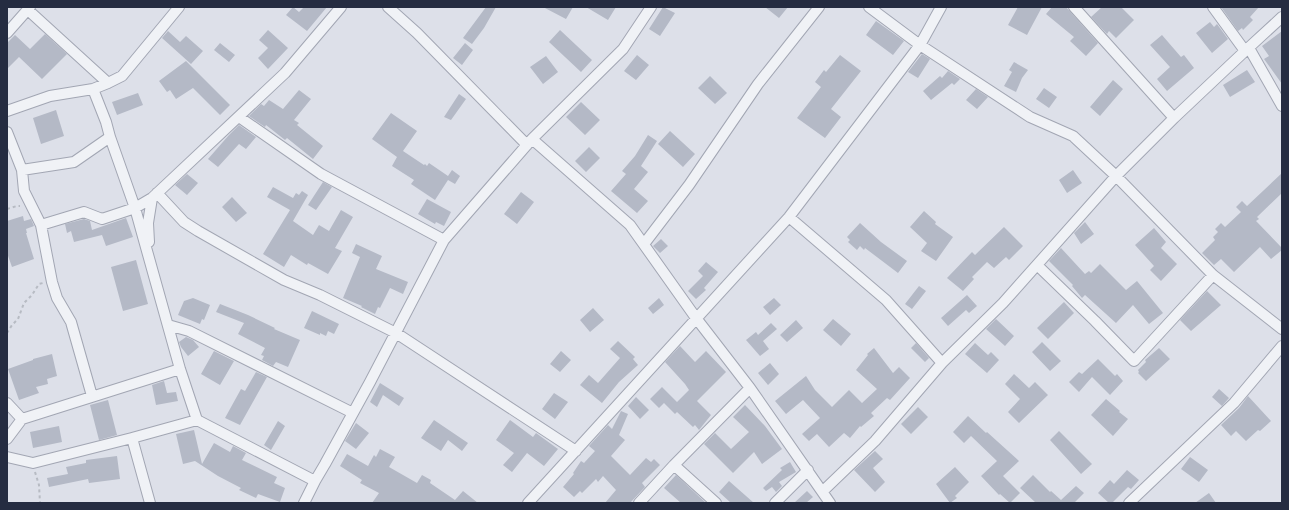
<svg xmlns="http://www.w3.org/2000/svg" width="1289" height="510" font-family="'Roboto Condensed',sans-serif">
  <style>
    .building { fill: #b4b9c6 }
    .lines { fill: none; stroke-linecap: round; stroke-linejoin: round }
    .street-casing { stroke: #a2a6b3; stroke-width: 12 }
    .path { stroke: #b7bbc3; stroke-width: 2; stroke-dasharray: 3 3; stroke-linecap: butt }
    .street { stroke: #f0f2f6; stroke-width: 10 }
  </style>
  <rect width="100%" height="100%" fill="#dde0e9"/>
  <!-- building -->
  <path class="building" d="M293,7L299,12L304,7H327L307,31L286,15Z
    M486,7H496L484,28L472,44L463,38Z
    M543,7H573L566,19Z
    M586,7H616L608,20Z
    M663,7L675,13L660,36L649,29Z
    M765,7H788L779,18Z
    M1018,7H1042L1027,35L1008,25Z
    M1052,7H1066L1098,43L1086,56L1070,41L1074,37L1046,14Z
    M1102,7H1121L1134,20L1116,38L1109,31L1107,34L1091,17Z
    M1221,7H1259L1250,17L1253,20L1243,30L1242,28L1238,31Z
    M876,21L904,41L893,55L866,35Z
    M1210,22L1214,27L1217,24L1228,39L1212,53L1196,33Z
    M268,30L288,48L268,69L258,58L268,48L259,40Z
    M560,30L592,60L581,72L549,42Z
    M168,31L180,42L186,36L203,51L191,64L162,38Z
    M1282,31V84L1264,59L1269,56L1262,46Z
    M45,34L67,54L42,79L19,57L7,69V43L15,35L30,49Z
    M1162,35L1181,57L1184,55L1194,68L1167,91L1157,79L1170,67L1150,45Z
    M220,43L235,55L229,62L214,50Z
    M465,43L473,50L462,65L453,58Z
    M922,54L930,59L918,78L908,72Z
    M637,55L649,65L636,80L624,71Z
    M840,55L861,71L831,109L841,117L825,138L797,118L821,87L815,82L824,70L826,72Z
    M546,56L558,72L543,84L530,67Z
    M186,61L230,105L220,115L193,88L176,99L170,90L167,92L159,81Z
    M1014,62L1028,70L1022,78L1016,92L1004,86L1012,72L1009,70Z
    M1247,70L1255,82L1230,97L1223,85Z
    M948,71L960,79L954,85L952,83L931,100L923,91L940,76L942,78Z
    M710,76L727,93L715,104L698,88Z
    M1113,80L1123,89L1100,116L1090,107Z
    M1044,88L1057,97L1049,108L1036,99Z
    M976,89L988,97L977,109L966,100Z
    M299,90L311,99L294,120L299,123L297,125L323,146L313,159L287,138L285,140L266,125L265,127L249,116L261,104L264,106L269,100L283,109Z
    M138,93L143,105L117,115L112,102Z
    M459,94L466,99L451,120L444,117Z
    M581,102L600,120L585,135L566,117Z
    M56,110L64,136L41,144L33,118Z
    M391,113L417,131L403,151L424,165L425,164L427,166L429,163L448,176L452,170L460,176L455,184L448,180L435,200L411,184L414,180L392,166L397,157L372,139Z
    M239,125L256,137L246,149L239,144L218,167L208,159L229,135Z
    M670,131L695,154L683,167L658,144Z
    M648,135L657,141L641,166L648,172L634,189L648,201L637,213L611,191L626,174L622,171L635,156Z
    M589,147L600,158L586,172L575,161Z
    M1073,170L1082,183L1067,193L1059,180Z
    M1282,173V193L1257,217L1259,219L1256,221L1282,248V250L1271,259L1260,247L1234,272L1221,259L1214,265L1202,253L1215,240L1213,237L1218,232L1215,229L1221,223L1225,227L1241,212L1236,207L1242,201L1247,206Z
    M187,174L198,183L187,195L175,185Z
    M323,182L332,187L316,210L308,205Z
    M273,187L293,198L296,193L299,195L302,191L308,195L293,221L313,235L319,225L329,231L341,210L353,217L335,248L342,251L328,274L308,263L307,265L291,255L284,267L263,254L290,210L267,197Z
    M521,192L534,202L517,224L504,214Z
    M232,197L247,213L236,222L222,207Z
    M427,199L451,212L444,226L436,222L435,224L418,214Z
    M924,211L936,222L935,224L953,237L936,261L921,251L927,243L910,227Z
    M23,216L24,221L31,219L34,226L26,229L27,233H26L34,259L12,267L7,253V221Z
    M126,218L133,237L106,246L102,235L74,242L71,231L67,233L65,224L84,219L90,221L92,230Z
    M1085,222L1094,234L1081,244L1074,233Z
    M860,223L881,242L907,261L898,273L865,248L864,250L860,246L857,250L848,242L850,240L847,237Z
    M1004,227L1023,246L1009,260L1006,257L994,268L987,262L972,277L974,279L963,291L947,278L972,252L975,255Z
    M1154,228L1166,242L1161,248L1177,264L1161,281L1150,270L1154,266L1135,245Z
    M661,239L668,246L660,253L653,246Z
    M356,244L382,256L376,269L408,282L403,294L390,288L380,308L378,307L375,314L361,307L362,306L343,298L360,257L352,253Z
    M1061,248L1085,274L1089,271L1091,273L1100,264L1126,290L1137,281L1163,313L1149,324L1133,305L1116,323L1085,295L1082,298L1072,286L1073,285L1049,261Z
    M136,260L148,304L123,311L111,267Z
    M706,262L718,272L704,288L706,290L696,299L688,291L703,276L698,271Z
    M919,286L926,291L912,309L905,304Z
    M1207,291L1221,305L1191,331L1180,320Z
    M967,295L977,306L969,313L966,310L948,326L941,318Z
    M193,298L210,305L204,320L202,319L200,324L178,315L184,301Z
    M659,298L664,305L653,314L648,308Z
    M774,298L781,305L770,315L763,307Z
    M1064,302L1074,313L1048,339L1037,328Z
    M220,304L248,315L275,328L274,329L300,340L288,367L276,362L273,366L262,360L264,356L261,355L265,348L238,334L244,323L216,312Z
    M593,308L604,320L590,332L580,320Z
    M312,311L339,324L334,334L328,331L326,336L320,333V335L304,328Z
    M833,319L851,334L841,346L823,330Z
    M996,319L1014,336L1005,346L986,329Z
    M796,320L803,328L787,342L780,335Z
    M771,323L777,329L763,341L769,349L760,356L746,340L756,332L758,335Z
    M186,337L193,340L199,347L188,356L181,347L179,342Z
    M618,341L635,357L633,359L638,365L619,382L602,403L580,385L589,375L598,383L620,358L610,349Z
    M1042,342L1061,361L1050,371L1032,352Z
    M916,343L929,358L925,362L911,348Z
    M975,343L988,355L991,352L999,360L987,373L965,354Z
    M680,346L695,362L706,351L726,372L697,401L711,415L699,430L695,425L693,427L677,412L675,414L664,403L659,408L650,399L662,387L677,402L689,390L685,384L665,362Z
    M874,348L893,373L899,367L910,378L890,400L887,398L871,413L874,416L861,427L860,426L850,438L844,433L829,447L817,434L809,441L802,434L820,418L803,400L786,414L775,401L806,376L815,390L832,407L849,390L862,403L877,389L856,370L868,355L867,354Z
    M1159,348L1170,359L1146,381L1138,373L1139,372L1138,370L1146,362L1145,360Z
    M214,351L234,361L220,385L201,374Z
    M561,351L571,360L560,372L550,364Z
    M52,354L57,376L47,379L48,384L36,387L39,393L19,400L8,369L33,360V359Z
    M1098,359L1115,376L1117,374L1123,381L1110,395L1092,377L1079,392L1069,382L1079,372L1082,374Z
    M770,363L779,374L768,385L758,373Z
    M256,372L267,377L240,425L225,418L241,389L245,391Z
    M1014,374L1029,388L1035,382L1048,395L1019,423L1008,412L1020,399L1005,384Z
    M164,381L167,393L176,392L178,401L156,405L152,385Z
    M380,383L404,398L399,406L383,395L377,407L370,402Z
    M1219,389L1229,398L1222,406L1212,397Z
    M554,393L568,402L555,419L542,409Z
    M1248,396L1271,421L1260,431L1258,430L1246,441L1236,431L1231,436L1221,425L1239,408Z
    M636,397L649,410L640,419L628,406Z
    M1106,399L1120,411L1119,412L1128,419L1113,436L1091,415Z
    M108,400L117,435L99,440L90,405Z
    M745,405L765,426L782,449L762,464L754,452L733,473L704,444L715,433L731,449L749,432L733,417Z
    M918,407L928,417L911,434L901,424Z
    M621,411L628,414L619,435L625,440L611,456L630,475L646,458L651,462L654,459L660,465L642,483L645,487L630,503H605L616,490L603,476L598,482L596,479L582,493L580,491L574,497L563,487L574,474L573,473L581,461L584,463L595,451L589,446L608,425L612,429Z
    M968,416L986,433L987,432L1019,461L1003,476L1020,493L1010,503L1000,494L999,495L981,476L997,461L971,436L964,443L953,432Z
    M434,420L468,443L462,451L448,440L441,451L421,438Z
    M510,420L533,437L536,433L558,449L544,466L527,453L512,472L503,465L514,453L496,440Z
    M278,421L285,426L271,450L264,445Z
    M356,423L369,433L356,449L345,441Z
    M59,426L62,442L33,448L30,432Z
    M194,430L202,464L214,443L230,452L233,446L246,453L242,460L277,477L274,483L285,488L280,502L258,494L256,498L239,490L241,488L218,476L195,461L183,464L176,434Z
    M1059,431L1092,464L1081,474L1050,440Z
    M380,449L395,457L389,467L417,483L422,475L431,480L430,483L455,500L463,491L478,503H372L379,493L360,483L362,480L340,466L347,454L368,466L374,455L376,457Z
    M875,451L883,459L873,468L885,482L875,492L854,470Z
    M117,456L120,479L89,483L88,479L49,487L47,478L68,474L66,467L86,463V460Z
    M1190,457L1208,470L1199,482L1181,469Z
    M790,462L796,472L779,482L782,486L776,492L772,487L766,491L763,488L782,470L780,468Z
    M955,467L969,482L955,496L957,498L950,503L936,484Z
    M1127,470L1139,480L1131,489L1128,487L1112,503H1109L1098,493L1110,480L1114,484Z
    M676,475L706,503H681L664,488Z
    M1033,475L1050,492L1051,491L1061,500L1076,486L1084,493L1074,503H1036L1020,488Z
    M729,481L754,503H731L719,492Z
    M807,491L813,497L806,503H794Z
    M1209,493L1216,503H1195Z"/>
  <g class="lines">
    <defs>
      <path id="street" d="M388,7L417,33L527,145
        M869,7L920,45L1030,117L1073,136L1116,176L1213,275L1282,329
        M1074,7L1174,118
        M1213,7L1245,51
        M28,10L108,83
        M7,33L30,7
        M1249,48L1282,106
        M7,111L50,96L93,89L108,83L122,76L179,7
        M239,117L321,174L444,240
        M7,132L22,170L24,191L41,225L52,282L57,298L71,322L92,396
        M110,137L135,208L180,369L197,420L315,481
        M532,139L630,225L696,318L750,388L830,503
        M22,170L74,162L110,137L106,122L93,89
        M157,193L184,222L198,231L284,280L320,295L396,333L576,451
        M789,217L886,300L942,363
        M41,225L84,212L102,219L135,208L152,198L285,73L341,7
        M149,242L148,223L152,198
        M644,244L689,185L758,84L819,7
        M1037,265L1095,321L1134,361L1213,275
        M168,325L189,331L353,413
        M7,403L22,419L180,369
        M132,438L150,503
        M7,439L22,419
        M7,457L33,463L132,438L197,420
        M674,465L716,503
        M823,491L875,441L942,363L1003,303L1116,176L1174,118L1245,51L1282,17
        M304,503L315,481L325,464L370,382L444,240L532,139L623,49L651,7
        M528,503L789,217L920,45L941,7
        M639,503L674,465L750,388
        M775,503L808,470
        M1129,503L1234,403L1282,346"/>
    </defs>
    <!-- street casing -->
    <use href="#street" class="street-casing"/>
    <!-- path -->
    <path class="path" d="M7,209L17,206H20
      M7,333L12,325L18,319L24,303L32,295L39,284L43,283
      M35,472L39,485L40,503"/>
    <!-- street -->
    <use href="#street" class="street"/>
  </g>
  <!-- border -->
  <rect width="1289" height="510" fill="none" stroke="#252c41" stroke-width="16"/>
</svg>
